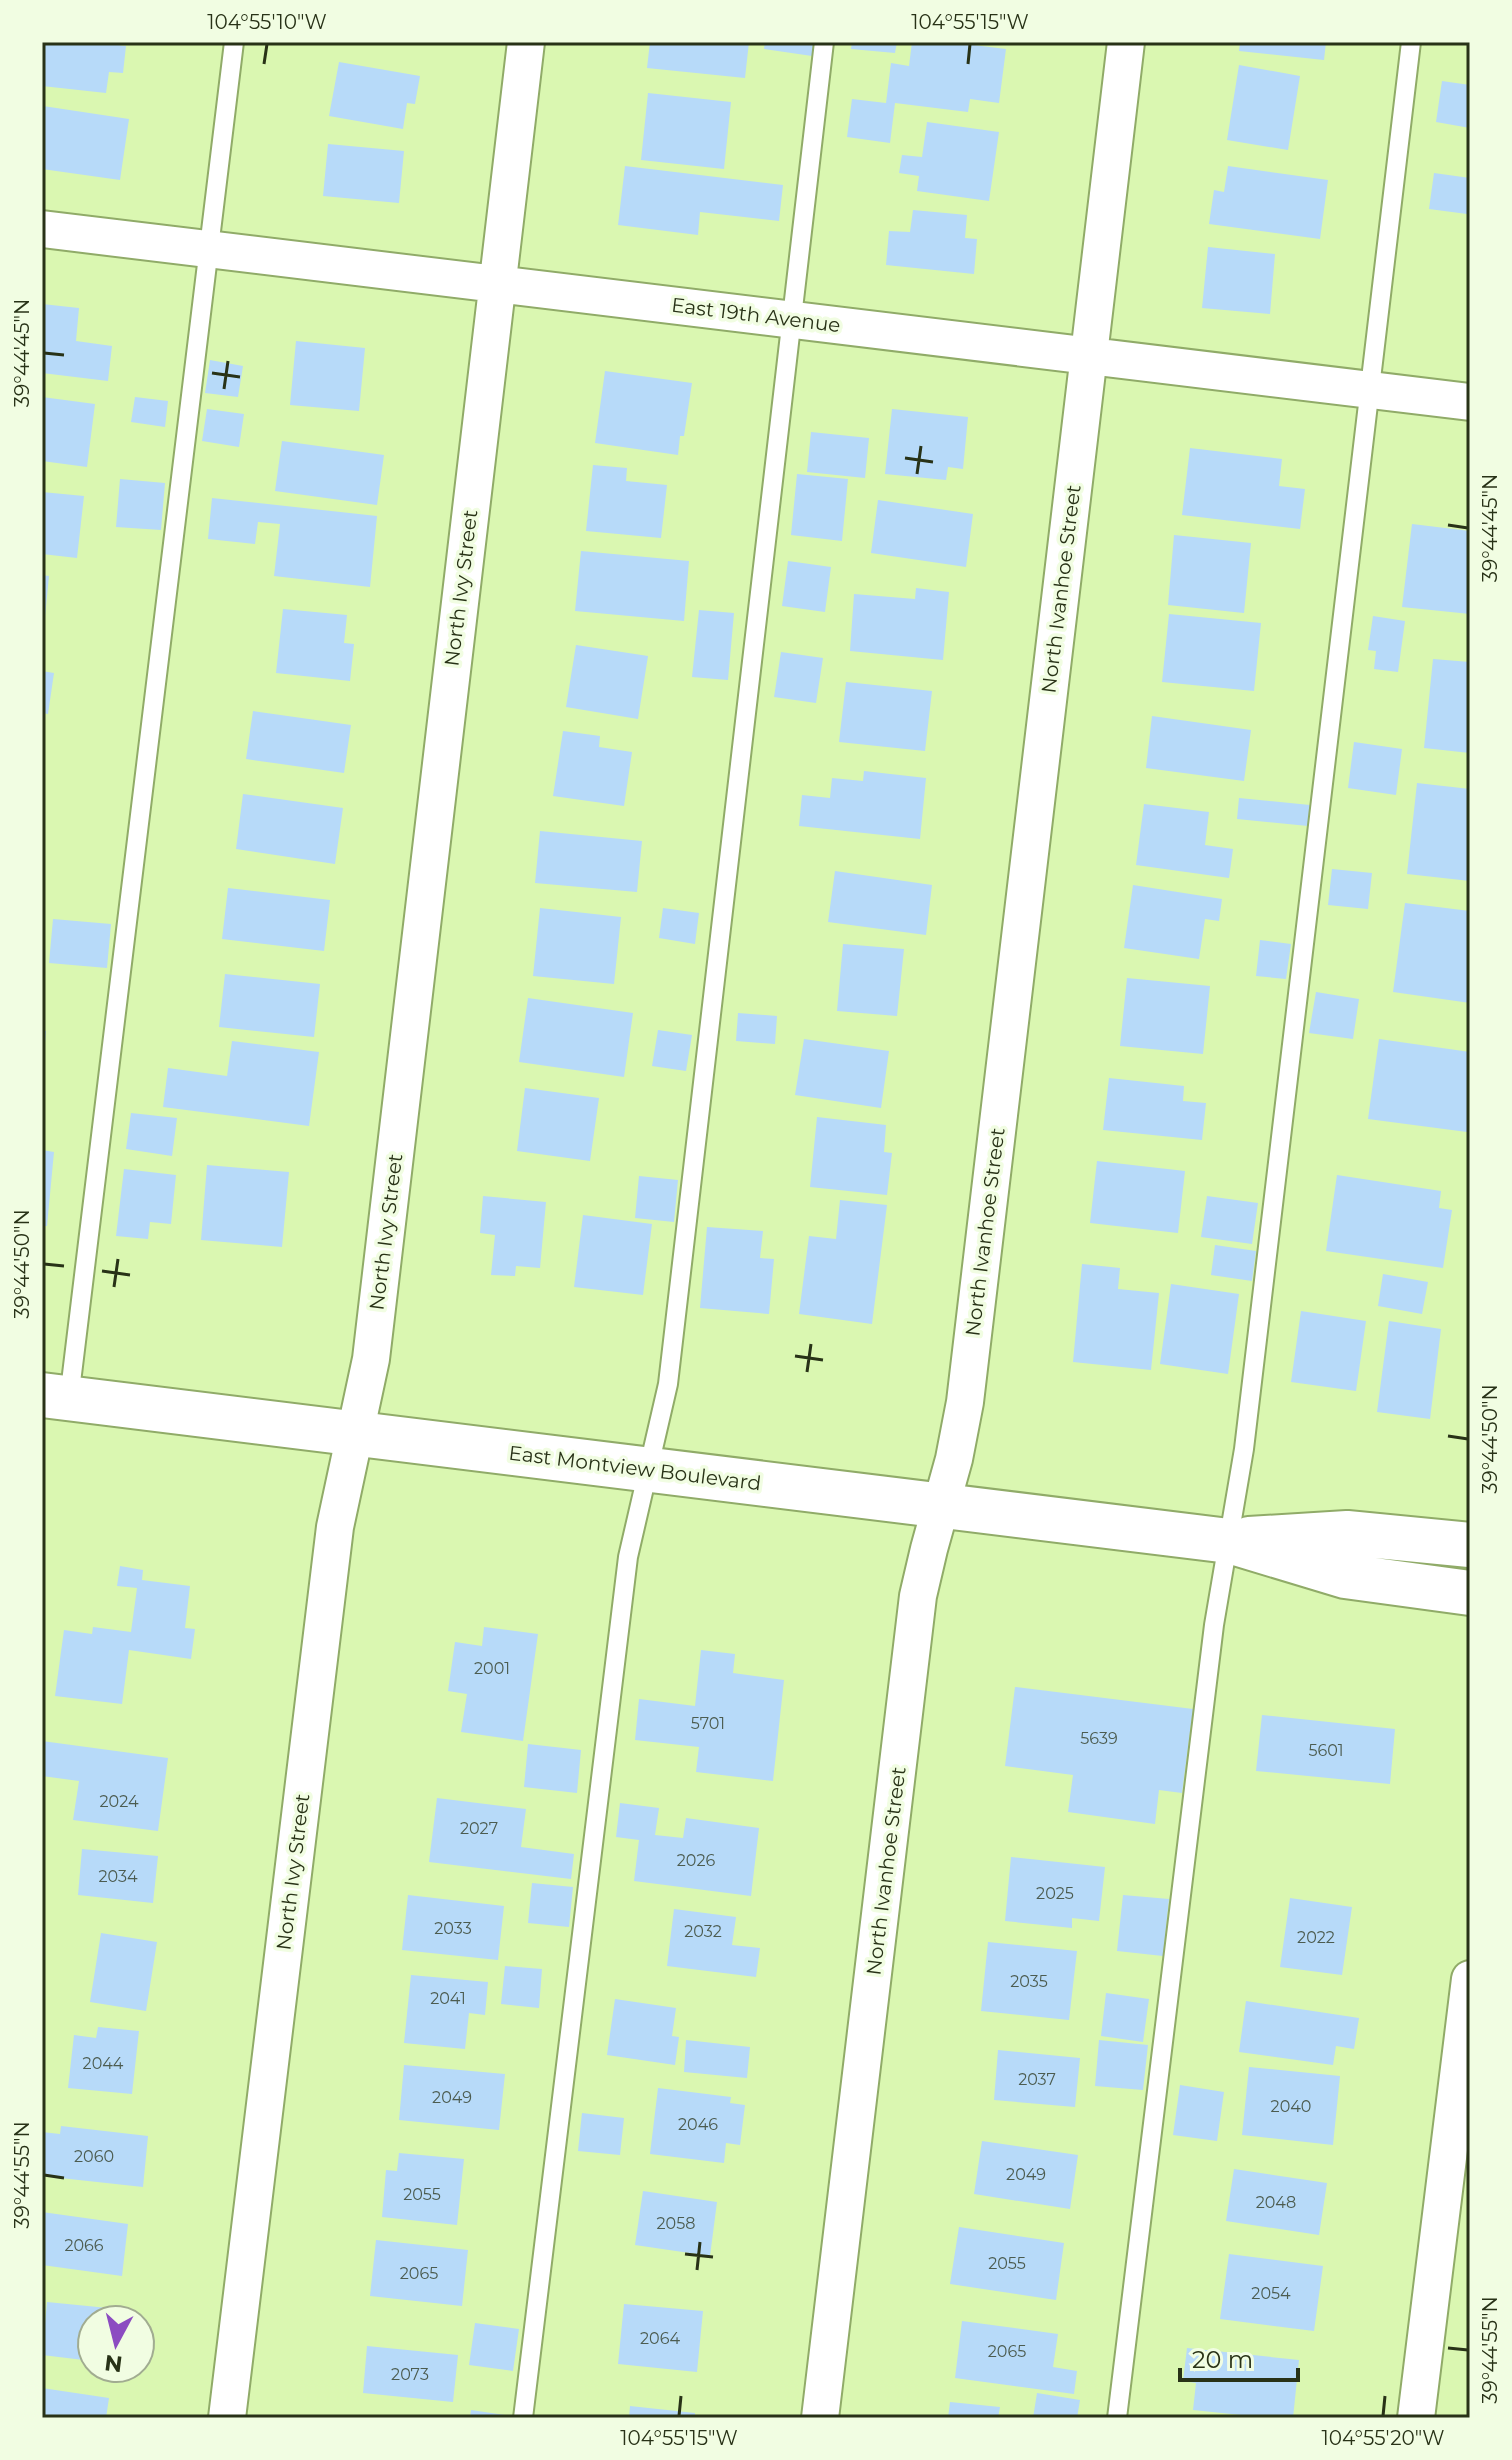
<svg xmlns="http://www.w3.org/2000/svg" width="1512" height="2460" font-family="Montserrat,sans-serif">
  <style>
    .building { fill: #b7daf9 }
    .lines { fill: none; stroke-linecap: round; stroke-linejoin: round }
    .service-casing { stroke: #90ab68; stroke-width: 22 }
    .minor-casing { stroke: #90ab68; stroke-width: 40 }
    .tertiary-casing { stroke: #90ab68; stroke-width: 48 }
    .service { stroke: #fff; stroke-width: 18 }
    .minor { stroke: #fff; stroke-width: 36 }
    .tertiary { stroke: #fff; stroke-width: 44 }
    .ticks { fill: none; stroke: #283217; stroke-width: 3 }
    .labels { text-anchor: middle; stroke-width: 7; stroke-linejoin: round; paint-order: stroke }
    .number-label { font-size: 16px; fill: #4c5c50 }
    .street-label { font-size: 20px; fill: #283217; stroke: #f1fde2 }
    .neatline { fill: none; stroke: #283217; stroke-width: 3 }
    .ticks-label { font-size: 20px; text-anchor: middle; fill: #283217 }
  </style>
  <rect width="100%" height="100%" fill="#daf7b1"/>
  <!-- building -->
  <path class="building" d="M43,42H111L110,44L126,46L123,73L109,72L106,93L42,86Z
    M650,42H749L745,78L647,68Z
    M765,42H814L812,56L764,49Z
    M852,42H897L895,53L851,49Z
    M912,42H949L1006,49L999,103L970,99L968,112L895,103L890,143L847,137L852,99L886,103L891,63L909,66Z
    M1240,42H1326L1324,60L1239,51Z
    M339,62L420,76L415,104L407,103L403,129L329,116Z
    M1239,65L1300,76L1288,150L1227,140Z
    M1442,81L1470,85V128L1436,122Z
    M648,93L731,102L724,169L641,160Z
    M43,106L129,119L120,180L42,169Z
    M927,122L999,132L989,201L917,191L919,176L899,173L902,155L922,157Z
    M328,144L404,151L399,203L323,196Z
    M625,166L783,185L779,221L700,212L698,235L618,225Z
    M1228,166L1328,180L1320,239L1209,224L1214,190L1224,192Z
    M1434,173L1470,178L1467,214L1429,209Z
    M913,210L967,215L965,238L977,239L974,274L886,265L889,231L910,232Z
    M1208,247L1275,254L1270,314L1202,308Z
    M42,304L79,308L76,341L112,346L108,381L42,373Z
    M296,341L365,348L359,411L290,405Z
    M210,360L243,366L238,397L205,393Z
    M605,371L692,383L684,436H680L678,455L595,443Z
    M42,397L95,404L87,467L42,461Z
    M135,397L168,401L165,427L131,422Z
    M207,409L244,414L239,447L202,441Z
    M892,409L968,417L963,469L948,467L946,480L885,474Z
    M811,432L869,438L865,478L807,472Z
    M282,441L384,455L377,505L275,491Z
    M1190,448L1282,459L1279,486L1305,489L1300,529L1182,515Z
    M593,465L627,468L626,481L667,485L661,538L586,531Z
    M797,474L848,479L842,541L791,535Z
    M120,479L165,483L161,530L116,527Z
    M42,492L84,496L77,558L42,554Z
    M212,498L377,516L370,587L274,576L280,524L258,522L255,544L208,539Z
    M878,500L973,514L966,567L871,553Z
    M1412,524L1470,531V614L1402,607Z
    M1174,535L1251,543L1244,613L1168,605Z
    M581,551L689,561L684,621L575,611Z
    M788,561L831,567L825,612L782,606Z
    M42,575L49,576L44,627H42Z
    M916,588L949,592L943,660L850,651L854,594L915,599Z
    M283,609L347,615L344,643L354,644L350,681L276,673Z
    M699,610L734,613L728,680L692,677Z
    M1169,614L1261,623L1254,691L1162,682Z
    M1373,616L1405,621L1398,672L1374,669L1376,651L1368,650Z
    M576,645L648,656L638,719L566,707Z
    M781,652L823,658L816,703L774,697Z
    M1433,659L1470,662V753L1424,748Z
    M42,671L54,673L48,714L42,713Z
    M846,682L932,691L925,751L839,742Z
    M253,711L351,725L344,773L246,759Z
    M1152,716L1251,730L1244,781L1146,768Z
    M563,731L600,736L599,747L632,752L624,806L553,796Z
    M1354,742L1402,749L1396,795L1348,788Z
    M864,771L926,778L920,839L799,826L802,795L830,798L832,778L863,781Z
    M1417,783L1470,789V881L1407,874Z
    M243,794L343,808L335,864L236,849Z
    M1239,798L1310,805L1308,826L1237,819Z
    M1144,804L1209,812L1205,845L1233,849L1229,878L1136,865Z
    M540,831L642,841L637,892L535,883Z
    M1332,869L1372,873L1368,909L1328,905Z
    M835,871L932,885L926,935L828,922Z
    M1133,885L1222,899L1219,921L1205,919L1199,959L1124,948Z
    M228,888L330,900L324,951L222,939Z
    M1405,903L1470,911V1003L1393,992Z
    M540,908L621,917L614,984L533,976Z
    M663,908L699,913L695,944L659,938Z
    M53,919L111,924L107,968L49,963Z
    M1260,940L1291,944L1286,979L1256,976Z
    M843,944L904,949L897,1016L837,1011Z
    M225,974L320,984L314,1037L219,1027Z
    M1127,978L1210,986L1203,1054L1120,1046Z
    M1316,992L1359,999L1353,1039L1309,1033Z
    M528,998L633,1013L624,1077L519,1062Z
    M738,1013L777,1016L775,1044L736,1041Z
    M658,1030L692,1035L686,1071L652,1066Z
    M42,1031H46L44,1054H42Z
    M804,1039L889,1051L881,1108L795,1095Z
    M1379,1039L1470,1052V1111L1467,1132L1368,1119Z
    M232,1041L319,1052L309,1126L163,1107L168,1068L227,1076Z
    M1109,1078L1184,1086L1183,1101L1206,1103L1202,1140L1103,1130Z
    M525,1088L599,1098L590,1161L517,1151Z
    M131,1113L177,1118L172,1156L126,1149Z
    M817,1117L886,1125L884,1152L892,1153L887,1195L810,1187Z
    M42,1150L54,1152L47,1226H42Z
    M1097,1161L1185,1171L1178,1233L1090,1223Z
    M207,1165L289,1172L282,1247L201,1240Z
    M124,1169L176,1175L171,1224L150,1222L148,1239L116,1236Z
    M1337,1175L1441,1191L1439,1208L1452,1210L1443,1268L1326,1251Z
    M639,1176L678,1180L674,1222L635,1218Z
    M483,1196L546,1202L540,1268L516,1266L515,1276L491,1275L495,1235L480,1233Z
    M1207,1196L1258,1203L1252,1244L1201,1237Z
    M840,1200L887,1205L872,1324L799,1314L809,1236L836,1239Z
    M583,1215L652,1224L643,1295L574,1287Z
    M707,1227L763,1231L760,1258L774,1259L769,1314L700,1308Z
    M1215,1245L1256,1251L1252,1281L1211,1275Z
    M1082,1264L1120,1268L1118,1289L1159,1293L1151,1370L1073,1362Z
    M1383,1274L1428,1282L1422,1314L1378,1306Z
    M1171,1284L1239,1294L1228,1374L1160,1364Z
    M1301,1311L1366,1321L1356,1391L1291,1382Z
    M1389,1321L1441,1329L1430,1419L1377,1412Z
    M120,1566L143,1570L142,1580L190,1586L185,1628L195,1629L191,1659L129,1650L122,1704L55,1696L64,1630L92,1634L93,1627L131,1632L137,1588L117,1586Z
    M484,1627L538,1634L523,1741L461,1732L467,1694L448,1691L455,1642L482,1646Z
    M701,1650L735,1654L733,1673L784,1680L773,1781L696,1772L699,1747L635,1740L639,1699L695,1706Z
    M1015,1687L1193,1709L1182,1793L1159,1790L1155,1824L1068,1812L1073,1775L1005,1766Z
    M1262,1715L1395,1729L1390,1784L1256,1771Z
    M42,1741L168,1758L158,1831L73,1820L79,1781L42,1776Z
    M528,1744L581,1750L577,1793L524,1787Z
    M437,1798L526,1809L521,1847L574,1854L571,1879L429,1862Z
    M620,1803L659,1808L655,1835L683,1838L686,1818L759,1828L751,1896L634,1881L639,1840L616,1837Z
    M82,1849L158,1856L153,1903L78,1895Z
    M1011,1857L1105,1867L1099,1921L1072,1918V1928L1005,1921Z
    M532,1883L573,1887L569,1927L528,1923Z
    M408,1895L504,1906L498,1960L402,1950Z
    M1123,1895L1169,1899L1163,1956L1117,1951Z
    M1290,1898L1352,1907L1342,1975L1280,1967Z
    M674,1909L736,1917L732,1945L760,1948L756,1977L667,1966Z
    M101,1933L157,1942L146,2011L90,2002Z
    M988,1942L1077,1951L1069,2020L981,2011Z
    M505,1966L542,1969L539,2008L501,2004Z
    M411,1975L488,1982L485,2015L469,2013L465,2049L404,2043Z
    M1106,1993L1149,1999L1143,2042L1101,2036Z
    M615,1999L676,2008L672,2036L679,2037L675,2065L607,2055Z
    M1246,2001L1359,2018L1354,2049L1336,2046L1333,2065L1239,2052Z
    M98,2027L139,2031L132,2094L68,2088L74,2035L96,2038Z
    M686,2040L750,2047L747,2078L684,2072Z
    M1099,2040L1148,2045L1143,2090L1095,2086Z
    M998,2050L1080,2058L1075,2107L994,2100Z
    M404,2065L505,2074L499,2130L399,2120Z
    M1249,2067L1340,2076L1333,2145L1242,2135Z
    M1180,2085L1224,2092L1217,2141L1173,2135Z
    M658,2088L731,2097L730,2103L745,2105L740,2145L726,2143L724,2163L650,2154Z
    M582,2113L624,2118L620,2155L578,2151Z
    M61,2126L148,2136L143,2187L42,2176V2132L60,2134Z
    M982,2141L1078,2155L1070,2209L974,2194Z
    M399,2153L464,2159L457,2225L382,2217L386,2170L397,2171Z
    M1234,2169L1327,2183L1319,2235L1226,2221Z
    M643,2191L717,2202L710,2256L635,2245Z
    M42,2212L128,2224L122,2276L42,2265Z
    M959,2227L1064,2243L1056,2300L950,2284Z
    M376,2240L468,2250L462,2306L370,2296Z
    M1229,2254L1323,2266L1314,2331L1220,2319Z
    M47,2302L118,2309L116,2320H92V2361L42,2355Z
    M624,2304L703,2311L697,2372L618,2364Z
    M962,2321L1058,2334L1053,2367L1077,2371L1074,2394L955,2378Z
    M475,2323L519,2329L513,2371L469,2365Z
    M367,2346L458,2355L453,2402L363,2393Z
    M1187,2348L1299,2360L1293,2418H1270L1193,2410L1196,2383L1183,2381Z
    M42,2388L109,2398L106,2418H42Z
    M1037,2393L1080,2400L1077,2418H1033Z
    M950,2402L1000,2407L998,2418H948Z
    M630,2406L695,2413V2418H629Z
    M471,2410L511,2416V2418H470Z"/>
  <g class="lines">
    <defs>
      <path id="service" d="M69,1399L234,42
        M523,2418L628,1557L668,1384L824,42
        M1117,2418L1214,1625L1244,1449L1411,42"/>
      <path id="minor" d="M42,229L1470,402
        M227,2418L335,1527L371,1359L526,42
        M820,2418L918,1596L929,1549L954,1459L965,1402L1126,42
        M1416,2418L1470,1979"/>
      <path id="tertiary" d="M42,1395L1229,1541L1345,1576L1470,1593
        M1249,1539L1347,1533L1470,1545"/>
    </defs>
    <!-- service casing -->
    <use href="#service" class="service-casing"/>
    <!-- minor casing -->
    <use href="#minor" class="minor-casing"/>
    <!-- tertiary casing -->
    <use href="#tertiary" class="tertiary-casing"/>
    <!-- service -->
    <use href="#service" class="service"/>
    <!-- minor -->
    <use href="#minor" class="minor"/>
    <!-- tertiary -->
    <use href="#tertiary" class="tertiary"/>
  </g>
  <!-- ticks -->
  <path class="ticks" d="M264,64L267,44M968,64L970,44M44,353L64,355M212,373L240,377M224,389L228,361M905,458L933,462M917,474L921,446M1448,525L1468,528M44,1264L64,1266M102,1271L130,1275M114,1287L118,1259M795,1356L823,1360M807,1372L811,1344M1448,1436L1468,1439M44,2175L64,2178M685,2254L713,2257M697,2270L700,2242M1448,2348L1468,2350M679,2416L681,2396M1383,2416L1385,2396"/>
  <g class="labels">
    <!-- number labels -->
    <g class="number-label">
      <text x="492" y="1674">2001</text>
      <text x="708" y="1729">5701</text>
      <text x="1099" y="1744">5639</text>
      <text x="1326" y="1756">5601</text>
      <text x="119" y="1807">2024</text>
      <text x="479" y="1834">2027</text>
      <text x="696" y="1866">2026</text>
      <text x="118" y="1882">2034</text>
      <text x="1055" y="1899">2025</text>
      <text x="453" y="1934">2033</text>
      <text x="703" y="1937">2032</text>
      <text x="1316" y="1943">2022</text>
      <text x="1029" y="1987">2035</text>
      <text x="448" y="2004">2041</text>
      <text x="103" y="2069">2044</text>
      <text x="1037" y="2085">2037</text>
      <text x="452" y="2103">2049</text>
      <text x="1291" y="2112">2040</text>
      <text x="698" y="2130">2046</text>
      <text x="94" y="2162">2060</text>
      <text x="1026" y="2180">2049</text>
      <text x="422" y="2200">2055</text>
      <text x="1276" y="2208">2048</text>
      <text x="676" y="2229">2058</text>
      <text x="84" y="2251">2066</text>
      <text x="1007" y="2269">2055</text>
      <text x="419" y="2279">2065</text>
      <text x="1271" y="2299">2054</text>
      <text x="660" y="2344">2064</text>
      <text x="1007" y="2357">2065</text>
      <text x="410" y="2380">2073</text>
    </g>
    <!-- street labels -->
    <g class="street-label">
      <text transform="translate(756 315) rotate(7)" y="7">East 19th Avenue</text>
      <text transform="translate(461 588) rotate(-83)" y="7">North Ivy Street</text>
      <text transform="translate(1061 589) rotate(-83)" y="7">North Ivanhoe Street</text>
      <text transform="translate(386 1232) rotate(-83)" y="7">North Ivy Street</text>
      <text transform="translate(985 1232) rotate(-83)" y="7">North Ivanhoe Street</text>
      <text transform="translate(635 1468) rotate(7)" y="7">East Montview Boulevard</text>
      <text transform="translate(886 1871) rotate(-83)" y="7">North Ivanhoe Street</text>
      <text transform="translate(293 1872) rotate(-83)" y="7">North Ivy Street</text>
    </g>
  </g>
  <!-- border -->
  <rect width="1512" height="2460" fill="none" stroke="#f1fde2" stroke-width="88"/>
  <!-- north arrow -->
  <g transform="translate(116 2344) rotate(187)"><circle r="38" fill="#f1fde2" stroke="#a1ac91" stroke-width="2"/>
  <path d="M0-6L14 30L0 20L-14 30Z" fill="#8c4cc1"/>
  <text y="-12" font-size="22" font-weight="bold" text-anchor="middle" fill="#283217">N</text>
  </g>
  <!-- scale -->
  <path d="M1180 2368v12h118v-12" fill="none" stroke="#283217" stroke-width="4"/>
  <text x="1192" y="2368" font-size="24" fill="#283217" stroke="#f1fde2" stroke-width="6" paint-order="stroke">20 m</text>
  <rect x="44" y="44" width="1424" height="2372" class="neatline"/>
  <g class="ticks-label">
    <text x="267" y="29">104°55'10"W</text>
    <text x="970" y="29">104°55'15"W</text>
    <text transform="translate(22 353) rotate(-90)" y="7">39°44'45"N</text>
    <text transform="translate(1490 528) rotate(-90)" y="7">39°44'45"N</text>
    <text transform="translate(22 1264) rotate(-90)" y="7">39°44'50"N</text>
    <text transform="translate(1490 1439) rotate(-90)" y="7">39°44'50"N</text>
    <text transform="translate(22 2175) rotate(-90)" y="7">39°44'55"N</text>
    <text transform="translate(1490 2350) rotate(-90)" y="7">39°44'55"N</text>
    <text x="679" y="2445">104°55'15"W</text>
    <text x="1383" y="2445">104°55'20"W</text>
  </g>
</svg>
